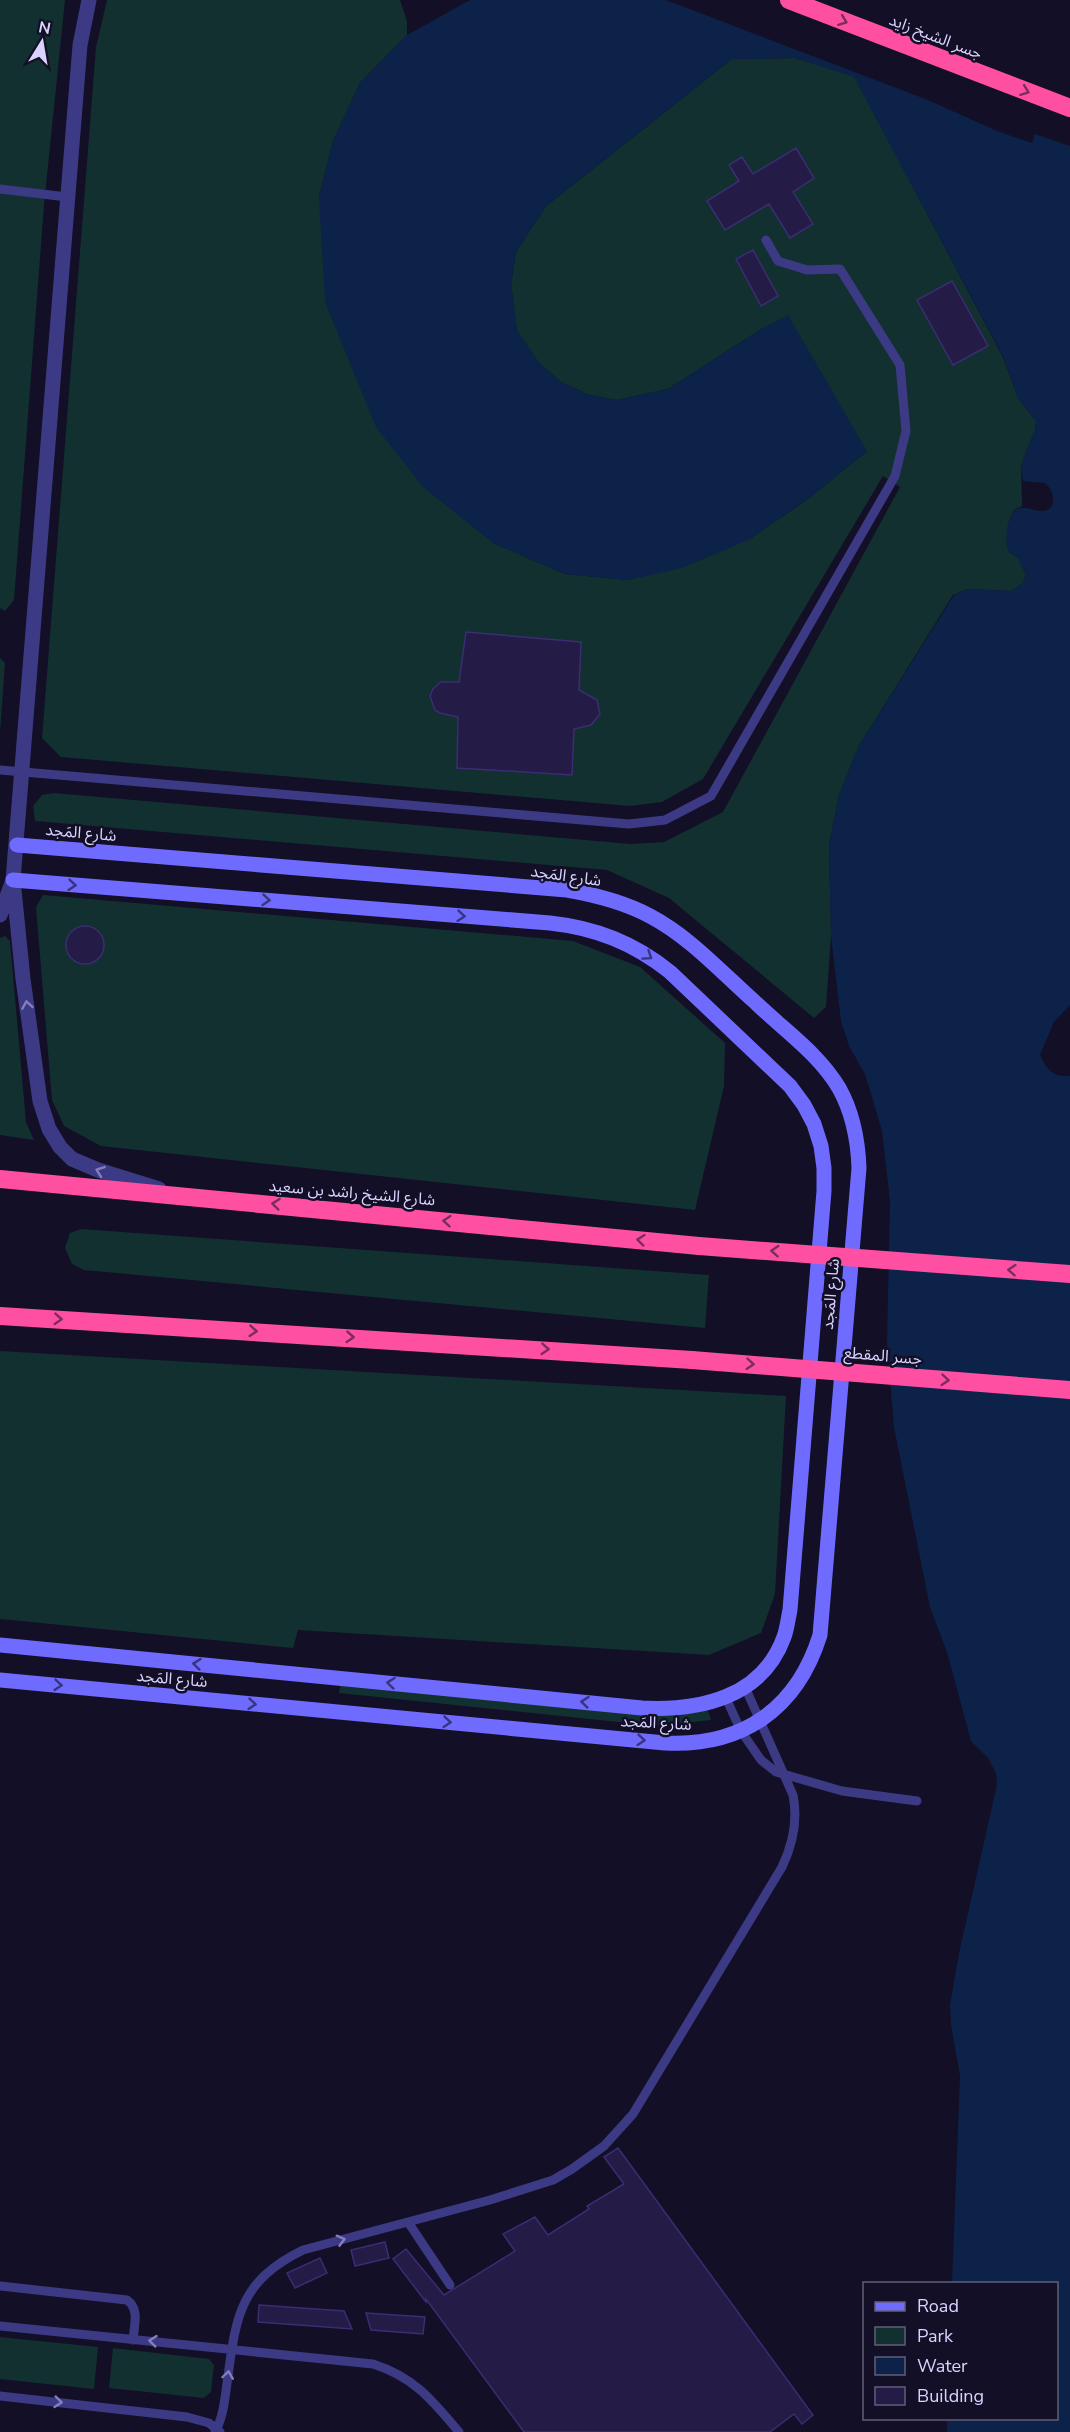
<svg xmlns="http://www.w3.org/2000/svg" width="1070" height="2432" font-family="'Nunito Sans','Noto Sans Arabic',sans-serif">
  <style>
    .green { fill: #12302f }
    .water { fill: #0c2248 }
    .pier { fill: #130f26 }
    .building { fill: #241b47; stroke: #3b2d73; stroke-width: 1.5 }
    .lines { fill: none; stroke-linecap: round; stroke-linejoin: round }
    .lane { stroke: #3d3a85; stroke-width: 9 }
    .street { stroke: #3d3a85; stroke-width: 15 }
    .secondary { stroke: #6f6bff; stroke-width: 15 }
    .highway { stroke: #ff4fa3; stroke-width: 18 }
    .highway-bridge { stroke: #ff4fa3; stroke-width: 18 }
    .oneway { stroke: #7d2c5e }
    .oneway2 { stroke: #38347d }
    .oneway3 { stroke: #837fbc }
    .labels { text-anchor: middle; stroke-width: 5; stroke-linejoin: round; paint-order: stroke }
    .street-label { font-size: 16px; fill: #d9d4ff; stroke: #130f26 }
  </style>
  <rect width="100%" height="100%" fill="#130f26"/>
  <!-- green -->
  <path class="green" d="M0,0H65L44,205L14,600L5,611L0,608Z
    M107,0H400L407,21V35L360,83L333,141L319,197L493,543L565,574L628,580L748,540L808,499L867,451L763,328L668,389L617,400L589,395L561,382L539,363L517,331L511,284L516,252L546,206L732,59L795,58L854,76L1003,357L1018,398L1036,421L1035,430L1021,465L1022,506L1014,510L1010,518L1008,551L1018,558L1026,575L1023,583L1011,591L968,589L953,595L859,746L839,795L829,846L831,936L826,1007L814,1018L669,898L607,870L35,821L33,806L42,795L54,793L631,844L664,842L723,812L900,487L883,476L703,779L662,802L630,806L61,757L42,738L96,47Z
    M0,658L5,663L0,733Z
    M43,895L573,941L640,967L725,1043L724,1086L695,1210L101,1146L64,1126L52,1100L36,907Z
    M5,936L10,941L26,1122L34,1140L0,1135V938Z
    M81,1229L709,1275L705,1328L84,1270L72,1264L65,1248L70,1233Z
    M0,1351L786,1396L775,1594L761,1633L709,1655L298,1630L293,1648L0,1619Z
    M341,1681L707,1708L711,1720L657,1726L339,1693Z
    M0,2337L98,2347L94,2389L0,2379Z
    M113,2348L209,2359L214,2365L211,2392L204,2398L109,2388Z"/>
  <!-- water -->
  <path class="water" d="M470,0H666L928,100L997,131L1032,143L1070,9V1005L1054,1022L1040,1055C1047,1070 1052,1077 1070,1076V2432H947V2419L1056,2418V2284L952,2283L960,2076L951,2025L950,2005L959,1953L997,1785L996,1773L988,1758L971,1741L947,1652L930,1607L894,1427L887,1343L890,1201L882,1131L865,1074L849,1046L841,1021L831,936L829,846L839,795L859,746L954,595L968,589L1011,591L1023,583L1026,575L1018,558L1008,551C1004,536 1007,523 1014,510C1027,504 1032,512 1044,511C1059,508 1053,489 1045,483L1023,481L1021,465L1035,430L1036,421L1018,398L1003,356L854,77L795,58L732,59L546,206L516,252L511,284L517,330L539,363L561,382L589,395L617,400L668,389L763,328L788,315L867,451L808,499L748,540L682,568L628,580L565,574L493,543L423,487L376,427L325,302L319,197L333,141L360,83L407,35Z"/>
  <!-- pier -->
  <path class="pier" d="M1070,6V146L1032,133L1067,8Z"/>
  <!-- building -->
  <path class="building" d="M796,148L814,178L793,192L813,224L790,238L769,204L725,230L707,201L739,181L729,165L742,157L753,174Z
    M753,250L778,296L761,306L736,259Z
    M952,281L988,346L953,365L917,300Z
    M466,632L581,642L579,690L597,700L600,714L591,725L574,729L572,775L457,768L458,717L440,713L435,710L430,696L433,689L441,682H459Z
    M66 945a19 19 0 1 1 38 0a19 19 0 1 1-38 0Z
    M618,2148L813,2415L802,2424L794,2414L770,2432H524L426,2299V2302L393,2259L406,2249L444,2295L515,2251L503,2234L535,2217L548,2235L589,2209L587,2206L624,2184L604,2157Z
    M385,2242L389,2258L355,2266L351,2250Z
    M320,2258L327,2273L295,2288L287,2273Z
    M259,2305L344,2311L352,2329L258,2322Z
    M366,2313L425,2317L423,2334L371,2330Z"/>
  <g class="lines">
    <!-- lane -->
    <path class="lane" d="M0,189L67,197
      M0,770L629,824L665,820L711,796L895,476L906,431L900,365L840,269L807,270L778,261L766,240
      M726,1698L741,1731L761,1760L776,1772L842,1791L917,1801
      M408,2222L450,2285
      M0,2286L127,2300C140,2309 134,2326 133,2340
      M0,2326L373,2364C414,2377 432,2400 459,2432
      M0,2396L187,2417L209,2423L220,2432
      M215,2432C223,2418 225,2399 227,2383C236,2318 238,2282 303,2250L490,2200L553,2180L572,2169L604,2146L633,2114L782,1867C793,1844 798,1820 793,1795L745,1687"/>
    <!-- street -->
    <path class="street" d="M89,0L80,45L13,880L23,979L40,1101L49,1129L60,1147L72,1159L98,1170L159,1189
      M0,915L12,883"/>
    <!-- secondary -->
    <path class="secondary" d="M0,1645L642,1708C699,1711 762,1698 784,1637C787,1629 788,1619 790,1610L824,1191V1168L821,1146L814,1124L804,1105L790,1086L670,972C634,943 596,928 550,923L13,880
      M0,1680L665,1743C742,1747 797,1709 820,1635L859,1168C858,1140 853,1113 839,1088C819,1054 784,1030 756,1003C722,973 690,937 650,916C624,902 596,895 567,890L17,845"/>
    <!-- highway -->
    <path class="highway" d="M789,0L1070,108
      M0,1179L699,1246
      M0,1316L692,1360"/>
    <!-- highway-bridge -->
    <path class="highway-bridge" d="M699,1246L1070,1274
      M692,1360L1070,1390"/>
  </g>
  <!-- one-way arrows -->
  <defs><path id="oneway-chevron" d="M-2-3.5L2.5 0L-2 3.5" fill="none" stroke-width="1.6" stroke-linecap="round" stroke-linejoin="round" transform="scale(1.5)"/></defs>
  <g class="oneway">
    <use href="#oneway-chevron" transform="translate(843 21) rotate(21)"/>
    <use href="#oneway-chevron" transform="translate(1025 91) rotate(21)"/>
    <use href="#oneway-chevron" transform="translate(276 1204) rotate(-174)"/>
    <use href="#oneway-chevron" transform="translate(447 1221) rotate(-175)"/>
    <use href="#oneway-chevron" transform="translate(641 1240) rotate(-174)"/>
    <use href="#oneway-chevron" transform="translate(775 1251) rotate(-176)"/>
    <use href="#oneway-chevron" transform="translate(1012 1270) rotate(-176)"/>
    <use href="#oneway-chevron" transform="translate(58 1319) rotate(4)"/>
    <use href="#oneway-chevron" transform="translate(253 1331) rotate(4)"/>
    <use href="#oneway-chevron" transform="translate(350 1337) rotate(4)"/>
    <use href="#oneway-chevron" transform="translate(545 1349) rotate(4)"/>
    <use href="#oneway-chevron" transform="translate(750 1364) rotate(5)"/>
    <use href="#oneway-chevron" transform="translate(945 1380) rotate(5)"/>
  </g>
  <g class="oneway2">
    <use href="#oneway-chevron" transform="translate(72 885) rotate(5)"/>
    <use href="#oneway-chevron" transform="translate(266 900) rotate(5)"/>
    <use href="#oneway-chevron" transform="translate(461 916) rotate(5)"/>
    <use href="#oneway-chevron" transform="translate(648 956) rotate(34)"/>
    <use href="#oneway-chevron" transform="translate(197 1664) rotate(-174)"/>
    <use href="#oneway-chevron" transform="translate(391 1683) rotate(-174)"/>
    <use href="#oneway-chevron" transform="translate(58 1685) rotate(5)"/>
    <use href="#oneway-chevron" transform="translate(585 1702) rotate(-174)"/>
    <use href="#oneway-chevron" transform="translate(252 1704) rotate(5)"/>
    <use href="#oneway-chevron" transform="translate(447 1722) rotate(5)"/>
    <use href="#oneway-chevron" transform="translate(641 1740) rotate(5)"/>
  </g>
  <g class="oneway3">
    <use href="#oneway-chevron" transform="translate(27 1005) rotate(-99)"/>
    <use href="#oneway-chevron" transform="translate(100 1171) rotate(-160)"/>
    <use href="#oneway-chevron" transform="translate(341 2240) rotate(-15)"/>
    <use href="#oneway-chevron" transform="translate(153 2341) rotate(-174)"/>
    <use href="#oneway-chevron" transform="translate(228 2375) rotate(-82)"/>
    <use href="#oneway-chevron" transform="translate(58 2402) rotate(6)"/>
  </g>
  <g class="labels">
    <!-- street labels -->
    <g class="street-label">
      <text transform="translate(936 36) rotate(21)" y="6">جسر الشيخ زايد</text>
      <text transform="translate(81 832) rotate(5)" y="6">شارع المَجد</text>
      <text transform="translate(566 875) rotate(8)" y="6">شارع المَجد</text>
      <text transform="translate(352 1192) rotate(5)" y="6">شارع الشيخ راشد بن سعيد</text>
      <text transform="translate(830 1294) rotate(-85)" y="6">شارع المَجد</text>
      <text transform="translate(883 1355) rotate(5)" y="6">جسر المقطع</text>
      <text transform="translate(172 1678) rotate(5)" y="6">شارع المَجد</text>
      <text transform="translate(656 1722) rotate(3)" y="6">شارع المَجد</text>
    </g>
  </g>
  <!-- legend -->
  <rect x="863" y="2282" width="195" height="138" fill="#130f26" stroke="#625e7d" stroke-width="1.5"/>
  <rect x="875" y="2302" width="30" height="9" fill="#6f6bff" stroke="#625e7d" stroke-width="1.5"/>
  <text x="917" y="2312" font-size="18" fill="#d9d4ff">Road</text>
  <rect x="875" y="2327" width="30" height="18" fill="#12302f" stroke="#625e7d" stroke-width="1.5"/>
  <text x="917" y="2342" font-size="18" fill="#d9d4ff">Park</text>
  <rect x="875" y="2357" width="30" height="18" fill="#0c2248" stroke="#625e7d" stroke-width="1.5"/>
  <text x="917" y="2372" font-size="18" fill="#d9d4ff">Water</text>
  <rect x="875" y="2387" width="30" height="18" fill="#241b47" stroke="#625e7d" stroke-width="1.5"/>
  <text x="917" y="2402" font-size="18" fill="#d9d4ff">Building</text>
  <!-- north arrow -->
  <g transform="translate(42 42) rotate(11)" stroke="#130f26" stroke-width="4.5" paint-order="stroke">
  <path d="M0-4.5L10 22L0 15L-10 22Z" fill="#d9d4ff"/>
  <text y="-9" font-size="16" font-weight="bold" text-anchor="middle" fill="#d9d4ff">N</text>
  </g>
</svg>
